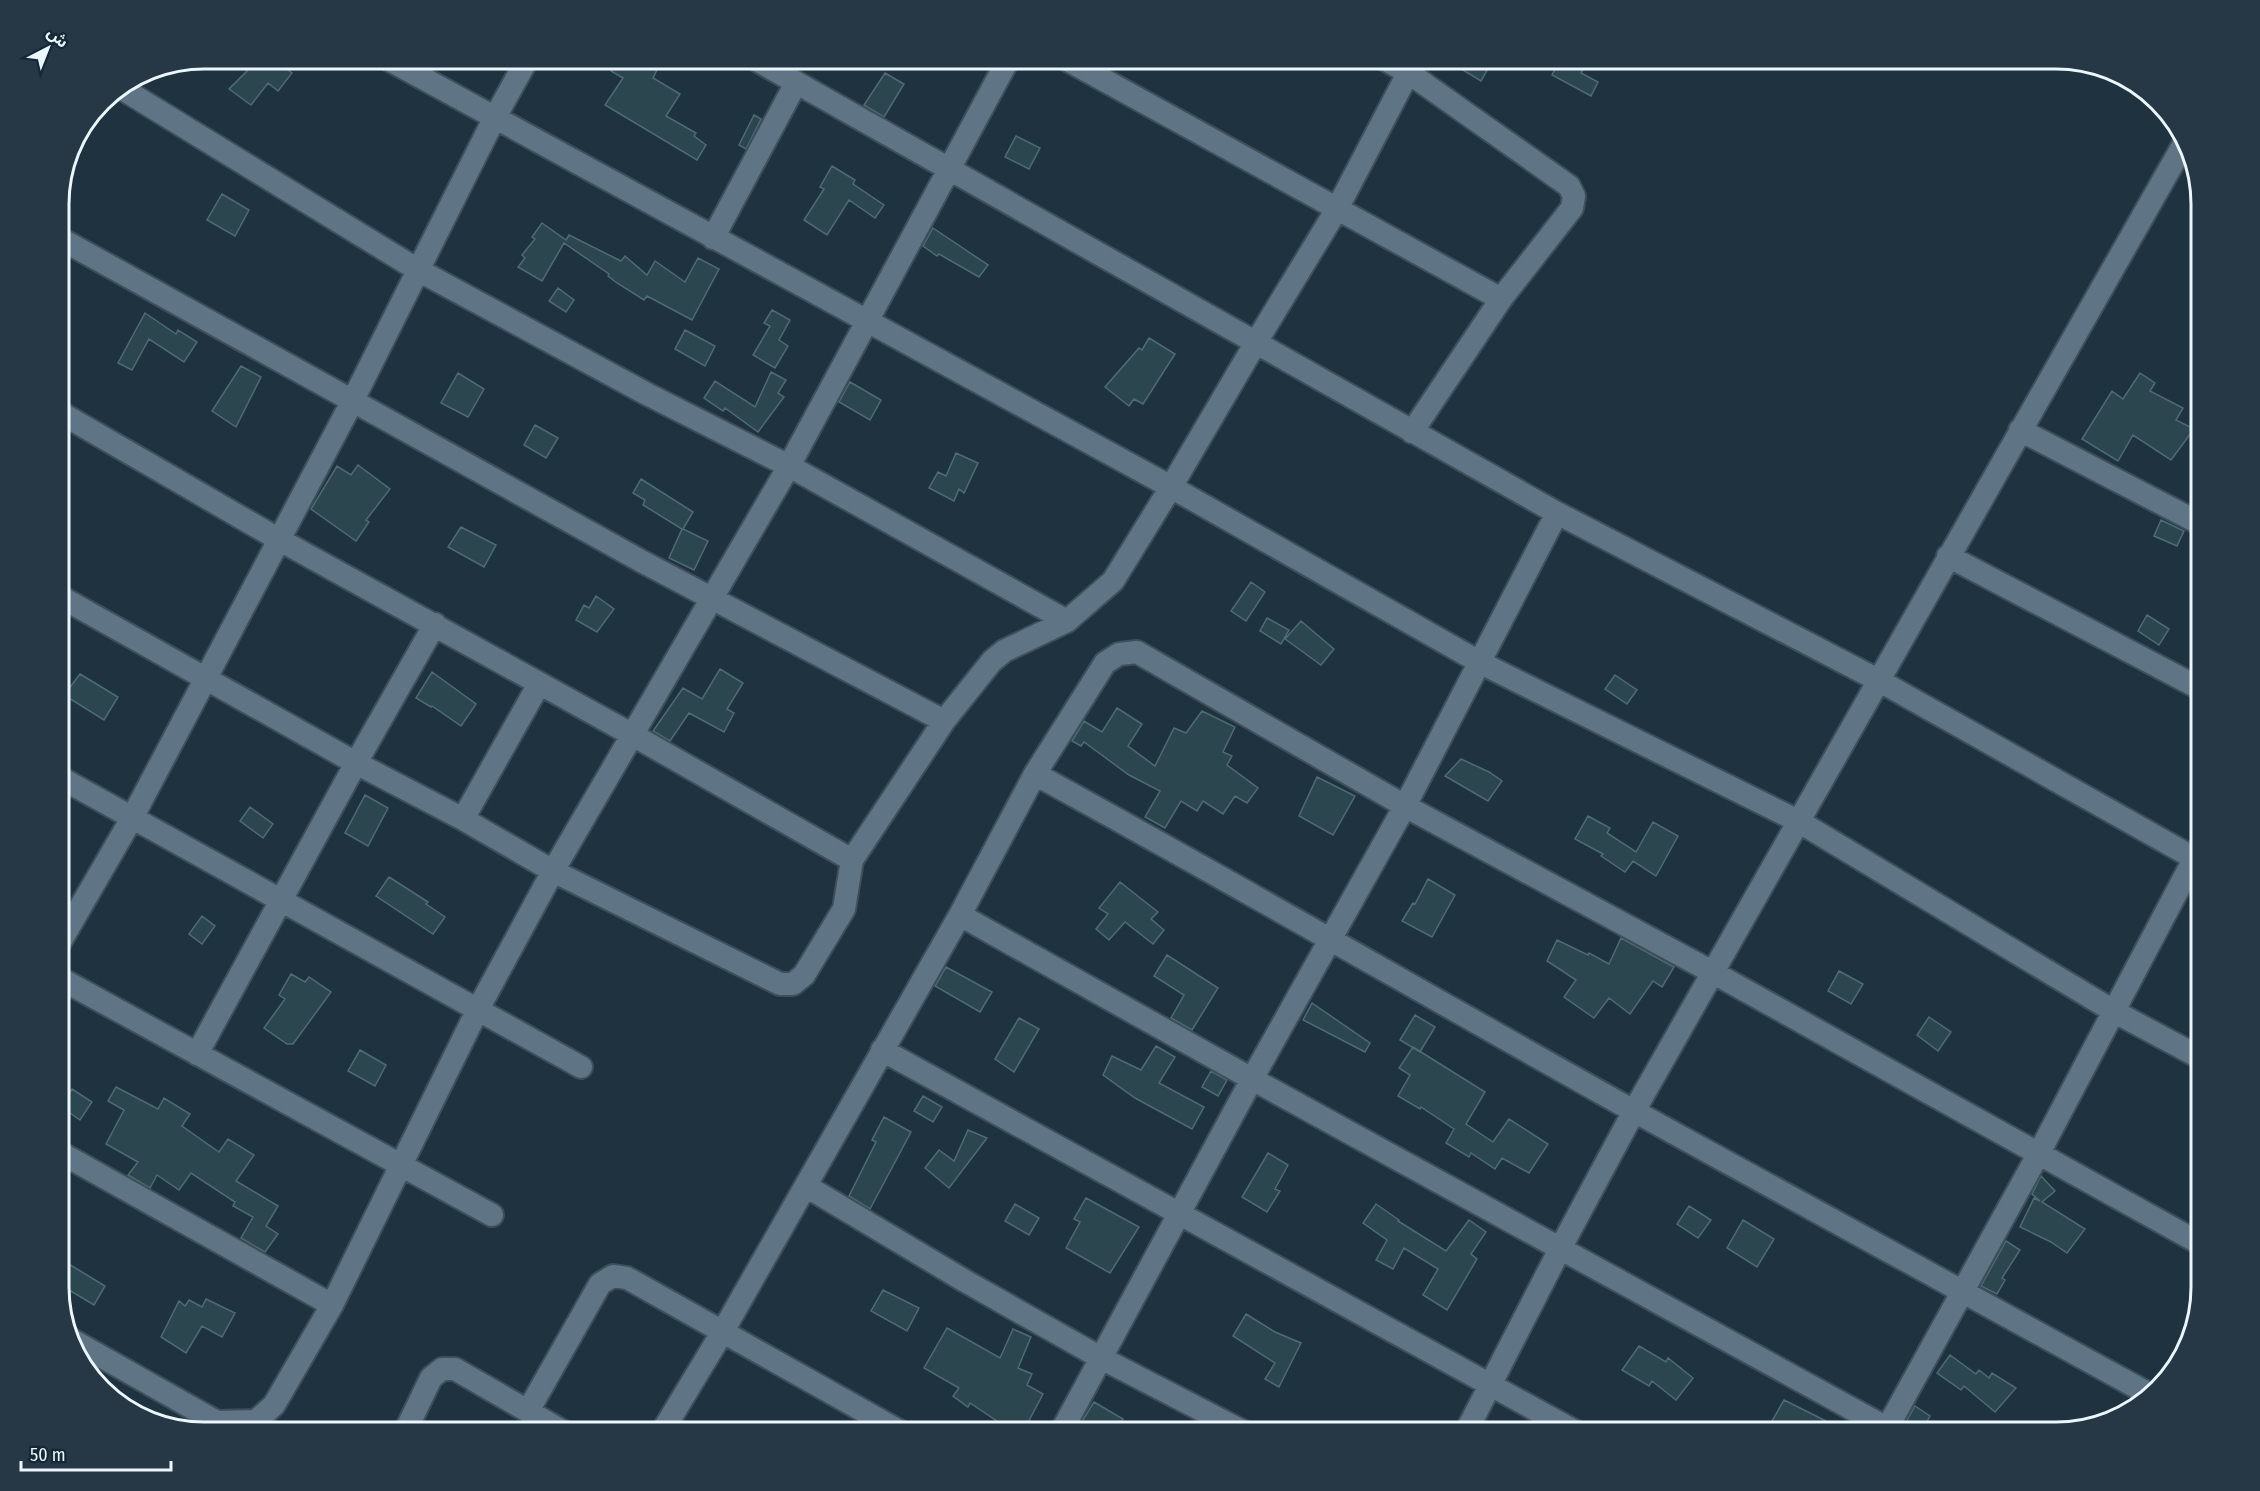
<svg xmlns="http://www.w3.org/2000/svg" width="2260" height="1491" font-family="'Fira Sans Condensed','Noto Sans Arabic',sans-serif">
  <style>
    .building { fill: #2b464f; stroke: #4f6b74; stroke-width: 1.5 }
    .lines { fill: none; stroke-linecap: round; stroke-linejoin: round }
    .street-casing { stroke: #3e4f5a; stroke-width: 26 }
    .street { stroke: #5f7585; stroke-width: 22 }
    .rim { fill: none; stroke: #ecf6fd; stroke-width: 3 }
  </style>
  <rect width="100%" height="100%" fill="#1e3240"/>
  <!-- building -->
  <path class="building" d="M229,58H272L292,73L278,91L268,83L251,105L229,89L247,71Z
    M619,58H644L659,66L653,78L680,94L666,116L696,133L694,136L706,145L697,160L605,105L623,78L611,71Z
    M1443,58H1494L1481,81Z
    M1561,58H1590L1581,73L1598,82L1591,96L1552,75Z
    M885,73L904,84L884,117L864,105Z
    M754,115L761,119L746,149L739,145Z
    M1016,136L1040,148L1029,169L1005,157Z
    M832,166L855,180L853,184L884,205L875,218L849,200L827,235L804,220L824,189L820,187Z
    M222,194L249,210L235,236L207,220Z
    M542,223L566,240L569,235L621,261L625,256L647,275L655,261L685,282L698,258L719,269L692,320L647,296L644,300L617,283L608,276L609,274L564,243L542,281L518,267L525,258L522,255L535,239L532,237Z
    M933,228L988,265L979,277L939,254L937,256L923,246Z
    M558,288L574,300L566,312L549,301Z
    M772,310L790,320L779,340L788,346L775,368L753,355L770,326L764,323Z
    M145,313L176,334L178,330L197,342L184,362L149,339L132,370L118,363Z
    M685,330L715,346L705,366L675,349Z
    M1149,338L1175,354L1143,404L1134,399L1129,406L1105,387L1139,348L1142,350Z
    M241,366L261,377L236,427L212,411Z
    M771,372L786,380L778,393L784,397L758,432L725,408L723,411L704,398L715,381L755,407Z
    M458,373L484,389L468,417L441,403Z
    M2140,373L2155,383L2150,391L2183,408L2176,420L2194,429L2171,460L2133,435L2118,461L2082,439L2112,391L2123,399Z
    M850,382L881,400L870,420L839,402Z
    M535,425L558,438L546,458L524,445Z
    M956,453L978,463L964,493L959,489L954,501L929,488L938,472L946,476Z
    M358,465L390,489L366,520L369,522L356,541L311,509L337,466L351,475Z
    M641,479L693,512L683,529L708,541L694,570L669,558L682,529L643,505L645,500L633,493Z
    M2161,520L2184,531L2177,546L2154,536Z
    M461,527L496,545L484,567L448,547Z
    M1251,582L1265,592L1246,621L1231,611Z
    M596,596L614,609L597,632L576,620L584,605L589,608Z
    M2147,615L2169,629L2159,645L2138,631Z
    M1267,618L1289,630L1281,644L1260,631Z
    M1301,621L1334,649L1321,665L1285,639Z
    M720,669L743,683L727,709L734,713L724,732L689,713L670,741L653,731L683,688L702,699Z
    M432,672L476,704L461,726L432,706L431,707L416,698Z
    M80,674L118,697L104,720L64,695Z
    M1615,675L1637,690L1627,704L1605,689Z
    M1117,708L1142,724L1128,746L1155,766L1174,728L1186,733L1202,711L1235,727L1223,752L1232,756L1227,765L1258,788L1247,803L1235,796L1223,814L1203,801L1197,811L1181,801L1165,828L1145,817L1160,791L1129,775L1084,742L1081,746L1072,741L1084,721L1102,732Z
    M1461,759L1489,772L1502,781L1488,801L1445,776Z
    M1317,777L1355,796L1333,835L1299,816Z
    M365,795L388,808L368,846L345,833Z
    M250,807L273,824L263,838L240,821Z
    M1588,816L1610,828L1607,833L1636,852L1653,822L1678,836L1656,876L1633,861L1625,872L1601,856L1603,854L1575,839Z
    M389,877L428,902L426,904L445,917L433,934L376,896Z
    M1428,879L1455,895L1432,937L1402,921L1413,903L1415,904Z
    M1120,882L1158,912L1151,919L1164,930L1153,944L1125,922L1109,940L1096,929L1108,914L1099,908Z
    M202,916L215,926L202,944L189,934Z
    M1621,938L1674,967L1662,987L1653,981L1630,1014L1609,998L1594,1018L1564,997L1576,980L1547,961L1557,940L1588,955L1589,953L1609,964Z
    M1167,955L1218,988L1192,1030L1171,1018L1184,995L1154,976Z
    M946,967L992,992L980,1012L935,986Z
    M1839,971L1863,984L1851,1004L1828,991Z
    M291,974L305,982L309,977L331,992L293,1044H287L264,1028L285,999L279,995Z
    M1312,1003L1370,1043L1365,1052L1303,1020Z
    M1415,1015L1435,1027L1420,1052L1400,1040Z
    M1929,1017L1951,1032L1938,1051L1917,1035Z
    M1019,1018L1039,1029L1014,1072L995,1059Z
    M1156,1046L1175,1057L1159,1083L1204,1107L1192,1129L1135,1098L1103,1075L1112,1056L1141,1070Z
    M1413,1047L1485,1092L1466,1124L1493,1142L1509,1119L1548,1144L1529,1173L1502,1158L1495,1169L1471,1153L1469,1157L1446,1143L1454,1129L1421,1107L1420,1109L1398,1096L1410,1075L1399,1068Z
    M360,1050L386,1065L375,1086L348,1071Z
    M1211,1071L1227,1080L1218,1096L1202,1087Z
    M116,1087L158,1109L164,1098L190,1114L182,1126L219,1152L228,1139L254,1155L236,1181L278,1206L266,1226L278,1234L265,1252L241,1238L253,1217L233,1206L235,1202L191,1173L179,1190L157,1175L150,1188L128,1175L138,1162L106,1144L124,1110L108,1101Z
    M72,1089L92,1102L80,1120L60,1106Z
    M923,1096L942,1107L933,1122L914,1111Z
    M884,1117L911,1132L870,1209L849,1196L876,1142L872,1140Z
    M968,1130L987,1138L949,1188L925,1168L939,1150L954,1161Z
    M1268,1153L1288,1165L1275,1189L1280,1191L1267,1212L1242,1197Z
    M2041,1176L2055,1191L2042,1202L2085,1229L2067,1253L2051,1242L2020,1227L2034,1198L2040,1201L2032,1194Z
    M1086,1198L1139,1227L1110,1273L1066,1248L1080,1222L1074,1219Z
    M1015,1204L1039,1218L1029,1235L1005,1221Z
    M1376,1204L1399,1220L1398,1221L1446,1251L1469,1220L1486,1232L1471,1254L1477,1259L1447,1310L1423,1295L1438,1269L1404,1248L1393,1269L1376,1260L1387,1240L1363,1223Z
    M1689,1206L1711,1220L1698,1238L1677,1224Z
    M1743,1220L1774,1239L1757,1267L1727,1248Z
    M2006,1241L2020,1250L2002,1278L2005,1280L1997,1294L1981,1286Z
    M59,1258L105,1286L94,1305L59,1284Z
    M883,1290L919,1308L907,1331L871,1311Z
    M206,1299L235,1313L222,1337L202,1326L186,1353L161,1337L179,1301L185,1306L189,1300L202,1307Z
    M1246,1314L1275,1332L1301,1343L1279,1387L1265,1379L1275,1363L1233,1336Z
    M947,1328L1000,1358L1013,1329L1031,1337L1018,1368L1032,1374L1027,1385L1043,1394L1023,1432H1016L1006,1427L970,1403L968,1407L953,1396L959,1388L924,1368Z
    M1639,1346L1666,1362L1668,1358L1693,1378L1676,1400L1652,1381L1649,1386L1622,1370Z
    M1950,1355L1976,1374L1979,1370L1989,1378L1992,1373L2016,1388L1995,1412L1964,1386L1961,1390L1937,1373Z
    M1784,1400L1848,1432H1771L1776,1426L1771,1423Z
    M1094,1402L1123,1419L1115,1432H1097L1081,1423Z
    M1915,1406L1930,1416L1921,1432H1909L1905,1424Z"/>
  <g class="lines">
    <defs>
      <path id="street" d="M386,58L1171,487L1481,663L1798,821L2115,1012L2201,1058
        M753,58L1557,513L1878,680L2201,862
        M1064,58L1501,299
        M1382,58L1409,73L1569,186L1574,196L1572,208L1501,299L1412,432
        M121,88L418,270L647,394L789,466L1067,621
        M59,238L643,562L944,721
        M713,238L796,83
        M59,412L278,539L631,734L852,860
        M2020,430L2201,524
        M1948,556L2201,689
        M59,596L356,763L463,819L553,871L780,984H793L804,975L844,909L852,860L944,721L992,661L1004,651L1067,621L1113,581L1171,487L1255,344L1337,209L1416,58
        M1035,774C1236,884 1433,999 1632,1110C1804,1206 1977,1298 2149,1394
        M59,777L581,1067
        M463,819L539,684
        M960,915L1252,1079L1894,1432
        M59,944L132,818L352,402L494,119L528,58
        M59,978L492,1215
        M882,1050L1576,1432
        M197,1054L356,763L435,624
        M59,1152L332,1305
        M806,1186L965,1281L1101,1358L1244,1432
        M72,1340L217,1422L256,1421L274,1405L332,1305L477,1011L553,871L789,466L1009,58
        M528,1411L600,1284L613,1276L627,1278L901,1432
        M405,1432L431,1378L442,1369H455L564,1432
        M662,1432L723,1331L960,915L1035,774L1105,663L1119,654L1137,652L1405,806L1714,973L2201,1244
        M1061,1432L1252,1079L1405,806L1557,513
        M1466,1432L1560,1249L1634,1111L2185,142
        M1885,1432L2039,1153L2201,846"/>
    </defs>
    <!-- street casing -->
    <use href="#street" class="street-casing"/>
    <!-- street -->
    <use href="#street" class="street"/>
  </g>
  <!-- crop -->
  <path d="M0 0H2260V1491H0ZM204 69H2056A135 135 0 0 1 2191 204V1287A135 135 0 0 1 2056 1422H204A135 135 0 0 1 69 1287V204A135 135 0 0 1 204 69Z" fill="#263846" fill-rule="evenodd"/>
  <path class="rim" d="M204 69H2056A135 135 0 0 1 2191 204V1287A135 135 0 0 1 2056 1422H204A135 135 0 0 1 69 1287V204A135 135 0 0 1 204 69Z"/>
  <!-- north arrow -->
  <g transform="translate(48 48) rotate(42)" stroke="#152836" stroke-width="4.5" paint-order="stroke">
  <path d="M0-4.5L10 22L0 15L-10 22Z" fill="#ecf6fd"/>
  <text y="-9" font-size="16" font-weight="bold" text-anchor="middle" fill="#ecf6fd">ش</text>
  </g>
  <!-- scale -->
  <path d="M21 1461v9h150v-9" fill="none" stroke="#ecf6fd" stroke-width="3"/>
  <text x="30" y="1461" font-size="18" fill="#ecf6fd" stroke="#152836" stroke-width="4.5" paint-order="stroke">50 m</text>
</svg>
